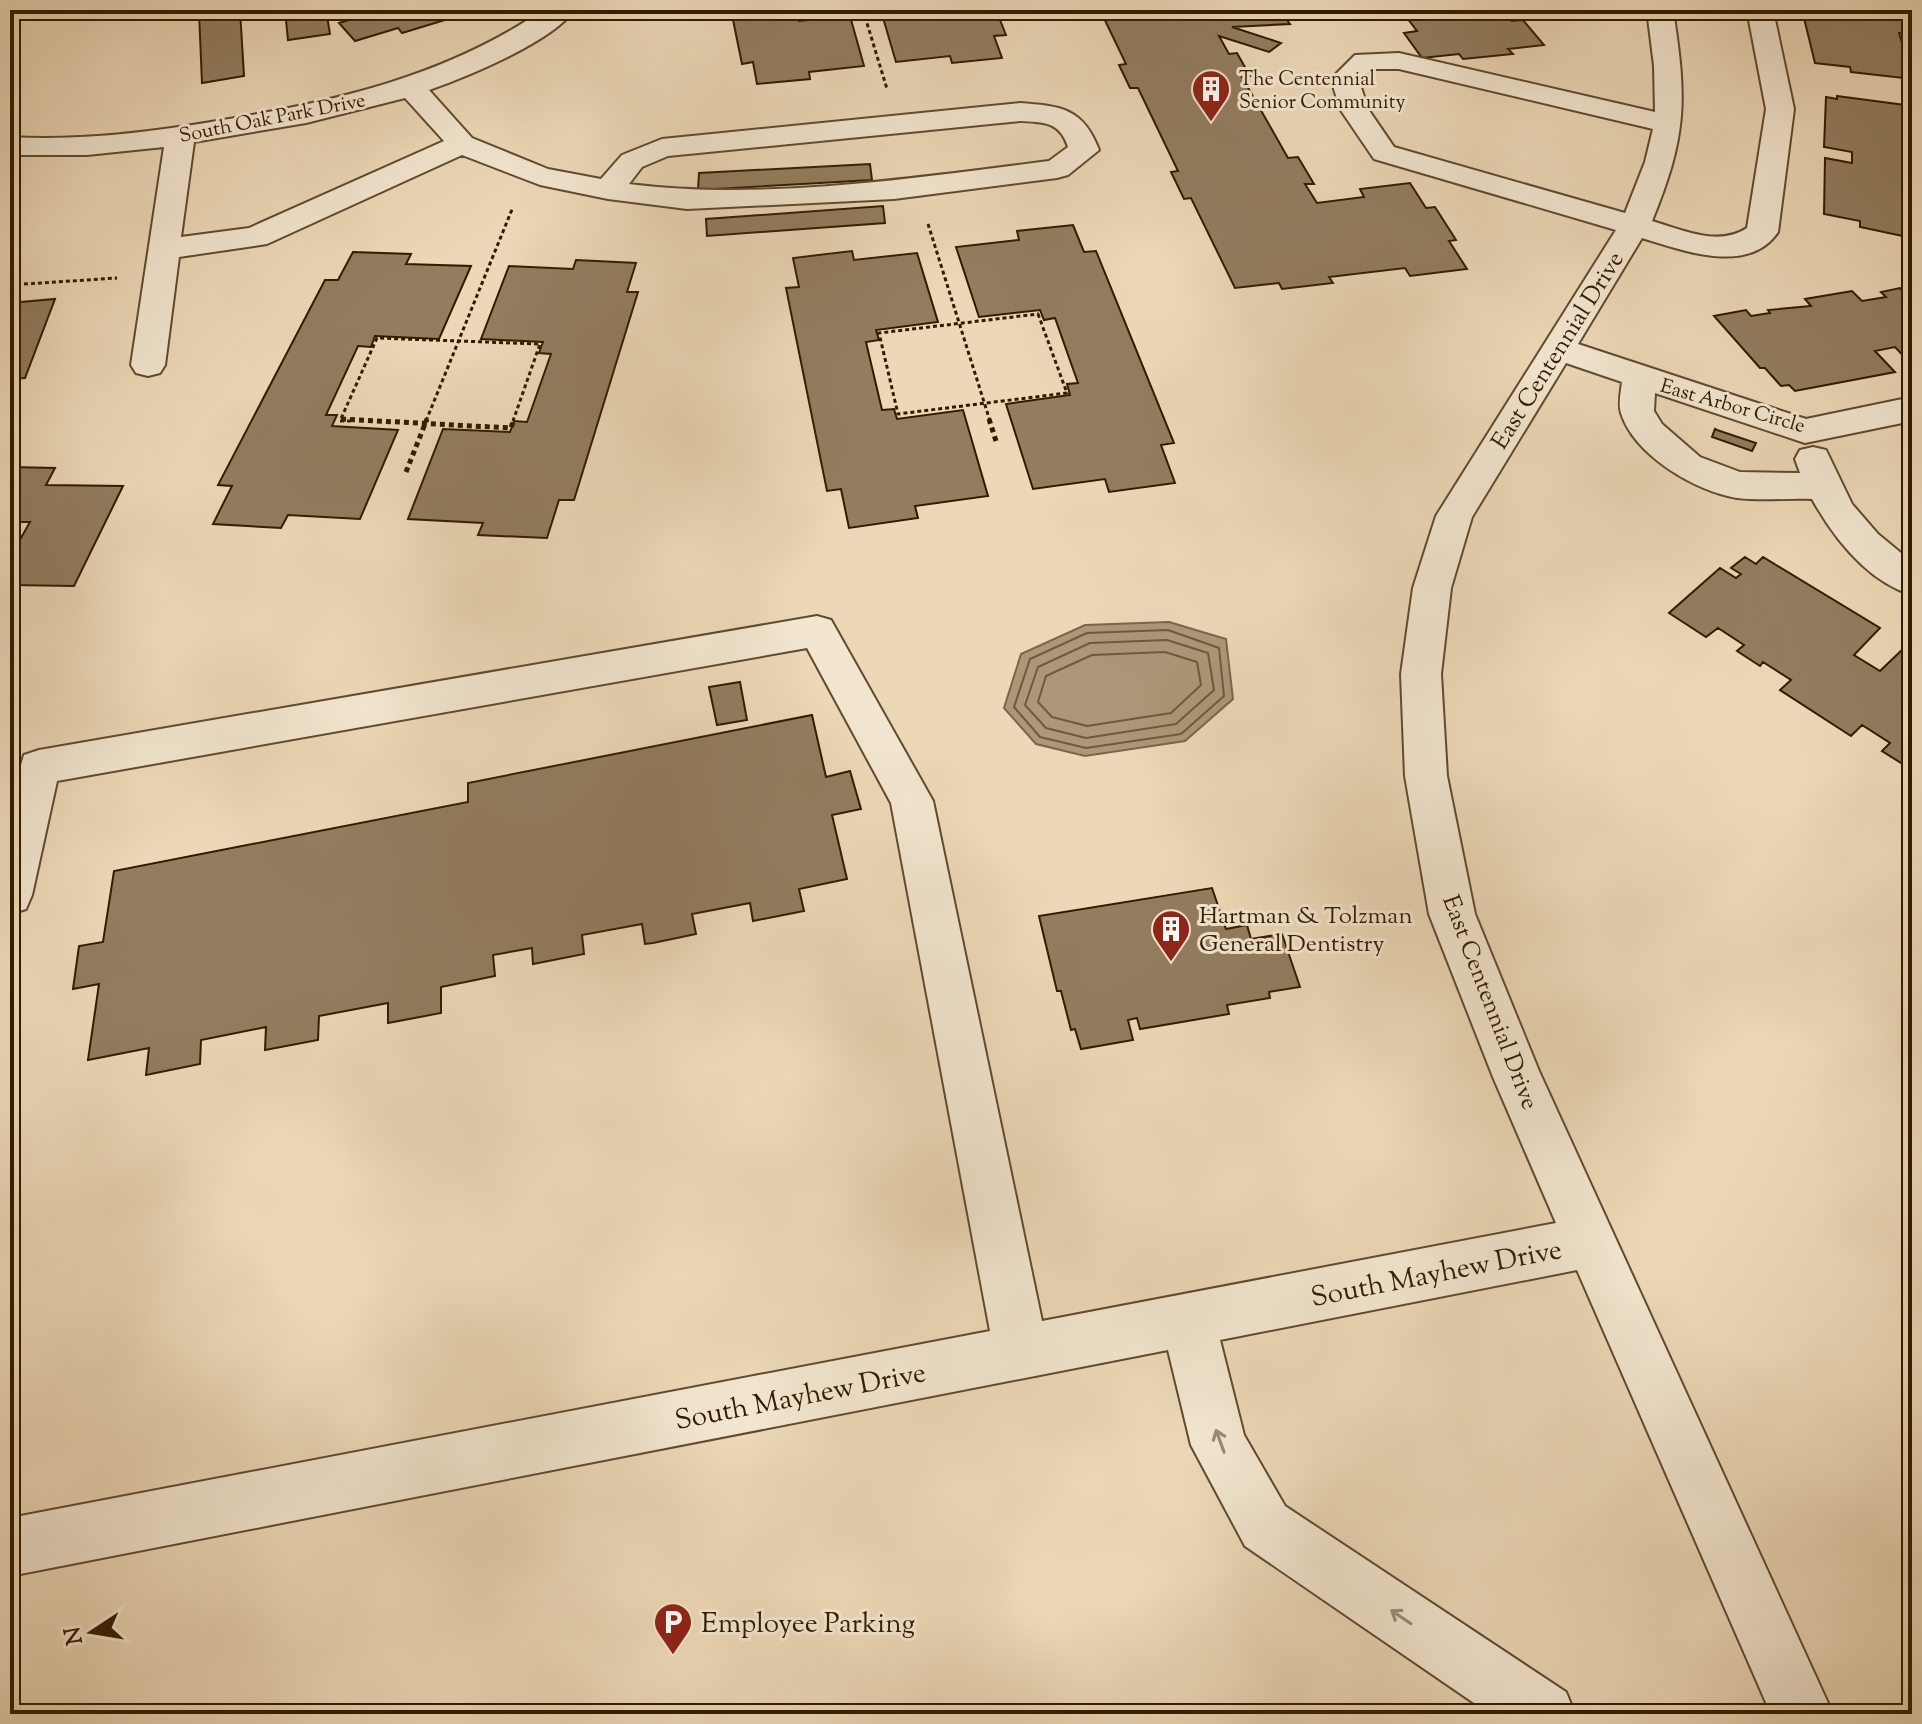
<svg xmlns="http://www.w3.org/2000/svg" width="1922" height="1724" font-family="'Sorts Mill Goudy',serif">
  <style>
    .water { fill: #ac9879; stroke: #7b6649; stroke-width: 2 }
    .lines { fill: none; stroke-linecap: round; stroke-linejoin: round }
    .shore { stroke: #6e5a3c; stroke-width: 2 }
    .building { fill: #927d5f; stroke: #311b00; stroke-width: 2 }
    .minor-casing { stroke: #604a2e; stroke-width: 4 }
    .path-far1 { stroke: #311b00; stroke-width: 3; stroke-dasharray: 4 3; stroke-linecap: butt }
    .path { stroke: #311b00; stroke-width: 5; stroke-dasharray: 5 4; stroke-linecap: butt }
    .minor { fill: #f3e6d0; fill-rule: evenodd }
    .oneway { stroke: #9c8b72 }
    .labels { text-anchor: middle; stroke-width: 6; stroke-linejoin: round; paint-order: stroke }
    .far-poi-label { font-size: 20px; fill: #311b00; stroke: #f3e6d0; text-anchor: start }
    .far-street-label { font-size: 20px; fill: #311b00; stroke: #f3e6d0 }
    .street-label { font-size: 24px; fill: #311b00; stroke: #f3e6d0 }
    .poi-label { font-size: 24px; fill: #311b00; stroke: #f3e6d0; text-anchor: start }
    .near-street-label { font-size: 28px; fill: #311b00; stroke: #f3e6d0 }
    .near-poi-label { font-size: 28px; fill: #311b00; stroke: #f3e6d0; text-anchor: start }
  </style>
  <rect width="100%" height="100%" fill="#ecd8b7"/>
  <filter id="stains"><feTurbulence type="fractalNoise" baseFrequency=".0025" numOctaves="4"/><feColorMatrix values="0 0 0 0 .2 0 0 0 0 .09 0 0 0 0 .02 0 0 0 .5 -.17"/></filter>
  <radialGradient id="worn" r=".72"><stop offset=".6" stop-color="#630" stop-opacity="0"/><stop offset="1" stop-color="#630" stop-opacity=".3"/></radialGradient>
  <!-- water -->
  <path class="water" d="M1169,622L1226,639L1233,699L1185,741L1085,756L1036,744L1004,708L1021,654L1085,625Z"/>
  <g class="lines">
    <!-- shore -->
    <path class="shore" d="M1168,630L1219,648L1224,696L1181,734L1086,748L1040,737L1014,707L1030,659L1087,633Z
      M1167,640L1208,653L1214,690L1176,724L1086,738L1046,728L1025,705L1038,667L1090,643Z
      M1165,652L1197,662L1201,685L1171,713L1087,726L1052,717L1038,702L1046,676L1092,655Z"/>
  </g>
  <!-- building -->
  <path class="building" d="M214,10H240L244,76L202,83L199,12Z
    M285,10H326L330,34L288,40Z
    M381,10H451L455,17L402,33L398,28L355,41L339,23Z
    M731,10H785L786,16L797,15L799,21L850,16L864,66L809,72L810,79L757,84L753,62L742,64Z
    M896,10H996L1006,35L994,36L1002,58L952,63L950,56L896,62L881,11Z
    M1100,10H1382L1287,20L1290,24L1232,27L1281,43L1269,52L1219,36L1229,54L1237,53L1250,76L1242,77L1288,158L1298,157L1314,184H1305L1317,203L1364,197L1360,189L1410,183L1426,208L1435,207L1456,240L1449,241L1467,269L1410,276L1405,268L1329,277L1333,283L1282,289L1279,283L1235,288L1191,198L1184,199L1171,172L1178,171L1138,88H1130L1119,65L1126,64Z
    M1401,10H1503L1512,21L1523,20L1544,45L1508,49L1513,54L1463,59L1459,54L1422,58L1404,33L1417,31Z
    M1825,10L1905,11L1912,34L1899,33L1909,66L1912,67V79L1851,72L1850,67L1815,63L1804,18L1828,20Z
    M1837,96L1912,106V238L1860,227V221L1824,214L1825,158L1852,163V152L1824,147L1826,97L1837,99Z
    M870,164L872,180L698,190L699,173Z
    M883,206L885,223L707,236L706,219Z
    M1073,225L1084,252L1096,251L1174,443L1161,445L1175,483L1109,492L1105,479L1033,489L1006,404L1070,395L1067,384L1078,383L1055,318L1044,320L1040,310L979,317L956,247L1019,240L1017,231Z
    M852,251L854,260L917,253L938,322L876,330L879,340L866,342L882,410L894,409L897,419L963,410L988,496L915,506L918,518L849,528L841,489L827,491L786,288L799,287L793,258Z
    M353,252L411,254L406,264L471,266L439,339L375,336L371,347L358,346L326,415H337L332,426L398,430L360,519L288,515L281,528L213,524L232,486L218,485L325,280H338Z
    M576,260L636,263L627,292H638L574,500H559L547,538L478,535L483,523L408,519L443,429L510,432L514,421L527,422L551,354L539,353L543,342L481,339L509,266L573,269Z
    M1900,288L1906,295L1912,294V365L1895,347L1875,351L1895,372L1795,391L1789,385L1781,386L1765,368H1760L1714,316L1746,310L1751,316L1770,313L1768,310L1811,306L1805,299L1852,291L1862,301L1886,297L1881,292Z
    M55,299L25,378L10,379V303Z
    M1715,429L1717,430L1756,443L1752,451L1712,437Z
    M10,467L55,468L46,485L123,486L74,586L10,585V545H17L30,522H10Z
    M1745,557L1756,564L1763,557L1880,628L1854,655L1880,671L1905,647L1912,651V765L1909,768L1882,751L1890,743L1862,725L1851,736L1780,690L1791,680L1763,662L1760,666L1737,651L1744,645L1718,628L1706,637L1669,613L1720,568L1736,578L1741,574L1731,568Z
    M740,682L747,720L717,725L709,687Z
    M812,715L826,777L850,771L861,809L832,815L847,879L799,889L804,911L753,921L750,903L692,914L696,934L653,943L645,944L642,924L582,935L584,954L533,964L532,948L493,955L495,976L441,987V1013L388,1023V1003L319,1016L318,1040L265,1050L266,1027L201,1040L200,1064L146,1075L149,1048L88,1060L99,984L73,989L79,946L103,942L114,871L468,802V783Z
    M1212,888L1226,929L1247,925L1251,939L1282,934L1300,987L1269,992L1270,998L1227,1005L1229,1014L1140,1029L1137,1018L1128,1020L1133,1040L1081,1049L1075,1029L1071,1030L1061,991H1057L1039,916Z"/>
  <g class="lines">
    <defs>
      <path id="minor" d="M543,10H574C552,42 466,77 429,90L472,138L548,169L601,179L622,155L662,139L1020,103C1061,106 1083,108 1099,150L1068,175L1057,178L894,199L687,209L608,199L540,185L462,155L267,244L179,257L165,365L160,373L148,376L136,373L131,365L164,147L87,155H10V137C82,141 152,132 223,120C337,101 446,76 543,10ZM405,98L444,141L249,228L181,237L194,142L306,123ZM1020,121C1044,122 1060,122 1068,147L1049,161C914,178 764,201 629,184L642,167L668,156Z
        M1647,10H1673C1687,100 1687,136 1652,221C1683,230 1718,247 1747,228L1766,109L1747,10H1773L1794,109L1778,232C1748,276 1682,250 1642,238L1578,344L1806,419L1912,397V421L1805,443L1655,393L1654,411L1662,424L1700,457L1740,472L1800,473L1795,459L1800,450L1813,447L1826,450L1852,504L1878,534L1912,562V595C1867,581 1834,538 1812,499C1787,498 1761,501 1737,498C1695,491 1634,455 1621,413C1618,404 1621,391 1622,382L1566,363L1472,517L1451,588L1441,674L1447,776L1475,914L1539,1071L1833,1714H1771L1577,1270L1220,1340L1244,1435L1285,1506L1566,1692L1575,1714H1490L1245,1546L1191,1445L1168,1350L10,1576V1518L990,1331L891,803L807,648L57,781L32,895L26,909L10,914V801L24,755L39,750L817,616L831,620L933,801L1042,1321L1556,1223L1493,1077L1429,914L1405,776L1401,674L1413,588L1436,516L1616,230L1374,159L1340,109L1331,79L1355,55L1399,53L1655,112L1654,66ZM1372,69H1399L1653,129L1645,162L1625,213L1394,147L1368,109L1359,81Z"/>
    </defs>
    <!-- minor casing -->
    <use href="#minor" class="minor-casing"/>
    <!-- path-far1 -->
    <path class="path-far1" d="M798,10L800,18L880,10
      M863,10L887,89
      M928,224L990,421
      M10,285L117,278
      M1038,314L1067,393L898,414L879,333Z
      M351,421H340L377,338L540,344L513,421
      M426,421L513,207"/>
    <!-- path -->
    <path class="path" d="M341,419L511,428L514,419
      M989,419L996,441
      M406,472L427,419"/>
    <!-- minor -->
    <use href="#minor" class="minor"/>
  </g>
  <!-- one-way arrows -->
  <defs><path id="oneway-shaft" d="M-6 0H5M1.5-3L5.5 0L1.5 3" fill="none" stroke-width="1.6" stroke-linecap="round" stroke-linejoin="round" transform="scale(2)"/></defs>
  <g class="oneway">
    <use href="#oneway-shaft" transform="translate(1220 1441) rotate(-110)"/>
    <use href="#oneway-shaft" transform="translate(1401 1617) rotate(-146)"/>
  </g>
  <!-- icons -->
  <defs>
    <symbol id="building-pin" viewBox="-11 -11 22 30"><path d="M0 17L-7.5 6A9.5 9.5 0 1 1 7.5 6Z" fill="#8f2418" stroke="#f3e6d0"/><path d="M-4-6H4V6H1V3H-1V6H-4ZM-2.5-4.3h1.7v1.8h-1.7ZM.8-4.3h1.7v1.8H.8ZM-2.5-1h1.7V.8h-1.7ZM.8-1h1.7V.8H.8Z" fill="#fff"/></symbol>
    <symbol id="parking-pin" viewBox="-11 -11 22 30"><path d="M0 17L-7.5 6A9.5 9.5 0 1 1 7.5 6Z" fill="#8f2418" stroke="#f3e6d0"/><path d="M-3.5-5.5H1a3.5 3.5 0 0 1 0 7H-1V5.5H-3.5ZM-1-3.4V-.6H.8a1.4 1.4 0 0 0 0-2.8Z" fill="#fff"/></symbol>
  </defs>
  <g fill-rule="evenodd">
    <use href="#building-pin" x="1189" y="67" width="44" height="60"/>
    <use href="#building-pin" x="1149" y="907" width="44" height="60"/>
    <use href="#parking-pin" x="651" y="1600" width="44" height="60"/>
  </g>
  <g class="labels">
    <!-- far-poi labels -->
    <g class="far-poi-label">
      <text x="1239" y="85">The Centennial<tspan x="1239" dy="23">Senior Community</tspan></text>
    </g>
    <!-- far-street labels -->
    <g class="far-street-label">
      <text transform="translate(272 117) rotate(-11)" y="7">South Oak Park Drive</text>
      <text transform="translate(1733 405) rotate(16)" y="7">East Arbor Circle</text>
    </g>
    <!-- street labels -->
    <g class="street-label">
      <text transform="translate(1557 350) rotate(-58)" y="8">East Centennial Drive</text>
      <text transform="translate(1491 1002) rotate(69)" y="8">East Centennial Drive</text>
    </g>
    <!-- poi labels -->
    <g class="poi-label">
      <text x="1199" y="923">Hartman &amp; Tolzman<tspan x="1199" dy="28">General Dentistry</tspan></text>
    </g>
    <!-- near-street labels -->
    <g class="near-street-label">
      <text transform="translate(1436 1272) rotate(-11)" y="10">South Mayhew Drive</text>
      <text transform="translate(800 1395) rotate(-11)" y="10">South Mayhew Drive</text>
    </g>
    <!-- near-poi labels -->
    <g class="near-poi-label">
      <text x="701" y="1632">Employee Parking</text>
    </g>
  </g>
  <!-- margin -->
  <rect width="1922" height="1724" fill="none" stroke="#ecd8b7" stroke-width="40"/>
  <rect x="12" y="12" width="1898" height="1700" fill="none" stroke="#311b00" stroke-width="4"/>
  <rect x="20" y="20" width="1882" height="1684" fill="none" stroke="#311b00" stroke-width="2"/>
  <!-- north arrow -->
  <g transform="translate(92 1632) rotate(258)" stroke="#f3e6d0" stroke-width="6" paint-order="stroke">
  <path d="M0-6L14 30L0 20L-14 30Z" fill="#311b00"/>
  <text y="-12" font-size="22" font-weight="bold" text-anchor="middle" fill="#311b00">N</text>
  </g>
  <rect width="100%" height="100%" filter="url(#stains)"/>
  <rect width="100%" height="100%" fill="url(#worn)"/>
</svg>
